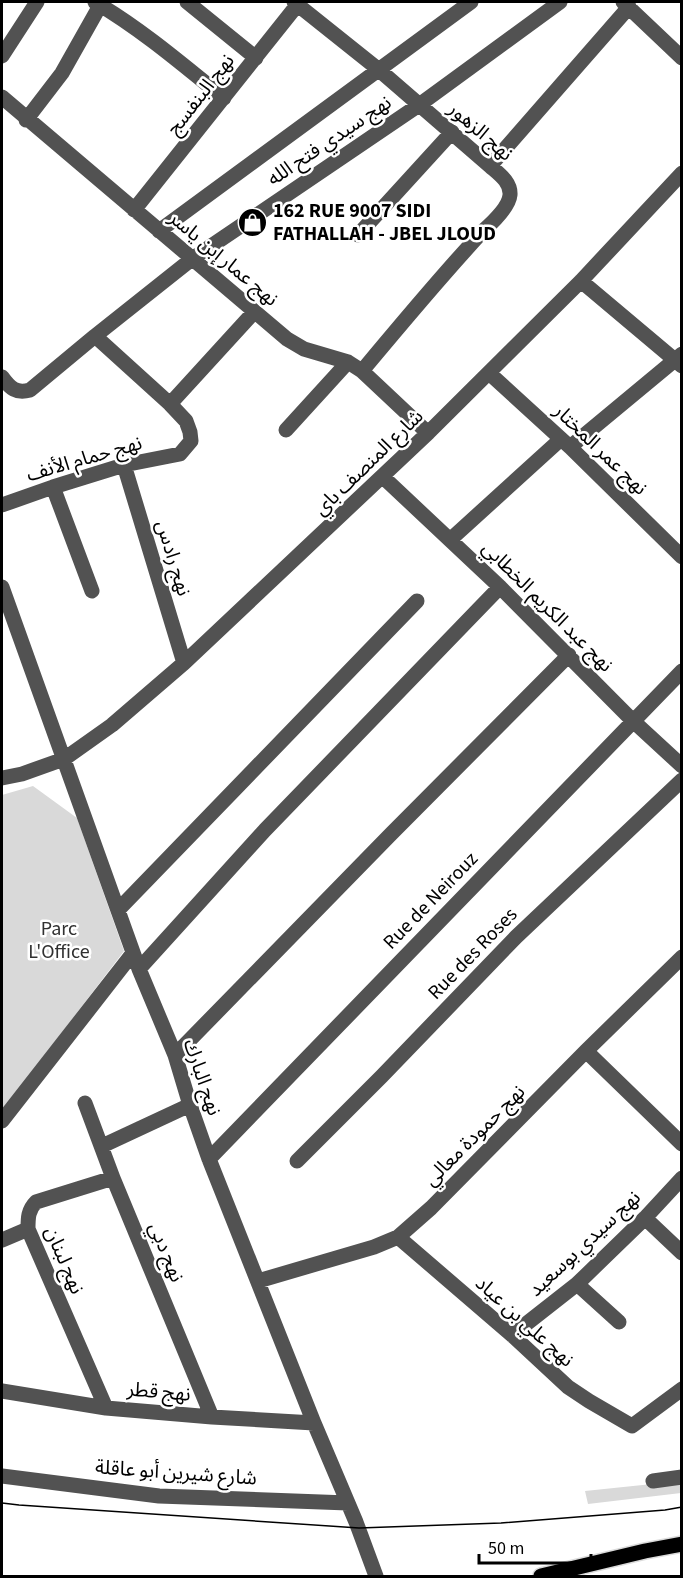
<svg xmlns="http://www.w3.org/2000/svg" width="683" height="1578" font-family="'Source Sans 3','Noto Sans Arabic',sans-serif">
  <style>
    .green { fill: #d9d9d9 }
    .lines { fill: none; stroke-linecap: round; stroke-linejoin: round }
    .major-casing { stroke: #dbdbdb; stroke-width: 18 }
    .minor { stroke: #525252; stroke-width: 15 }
    .major { stroke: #000; stroke-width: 15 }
    .tram { stroke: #000; stroke-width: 1.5 }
    .labels { text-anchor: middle; stroke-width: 5; stroke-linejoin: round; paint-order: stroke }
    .street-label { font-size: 20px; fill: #000; stroke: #fff }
    .poi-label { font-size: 20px; font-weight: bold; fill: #000; stroke: #fff; text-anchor: start }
    .park-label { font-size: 20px; fill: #303030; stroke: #fff }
  </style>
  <rect width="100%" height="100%" fill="#fff"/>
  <!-- green -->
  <path class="green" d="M33,786L77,818L124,951L2,1111V795Z
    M681,1481V1493L588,1504L585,1491Z"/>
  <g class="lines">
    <defs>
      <path id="major" d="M541,1576L645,1551L682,1544"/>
    </defs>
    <!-- major casing -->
    <use href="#major" class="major-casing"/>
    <!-- minor -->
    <path class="minor" d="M95,2C141,29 182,64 224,98
      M187,2L256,58
      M294,2L378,69L490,166C499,174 511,182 510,195C509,207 492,223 483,231C441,276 402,323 362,371
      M623,2L682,58
      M2,56L37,2
      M2,97L287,339L304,349L348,362L362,371L428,433
      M26,120L62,73L102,2
      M490,166L629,7
      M134,210L298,4
      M159,231L471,2
      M358,235L452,132
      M581,281L682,366
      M489,373L570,447L682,557
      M2,377C10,388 16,394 30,390L95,336L192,259L419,105L560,2
      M170,404L254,312
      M286,430L348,362
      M570,447L682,354
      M124,465L184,663
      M383,477L500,587L632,720L682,766
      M53,487L92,591
      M2,505L53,487L124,465L180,454L191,441L190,432L186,421L170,404L95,336
      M451,539L561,439
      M2,587L139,969L175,1055L190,1105L209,1159L314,1423L356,1522L376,1576
      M2,778L22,774L64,759L112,725L184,663L428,433L581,281L682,173
      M118,910L417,601
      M139,969L265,830L500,587
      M586,1051L682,1144
      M175,1055L391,834L569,655
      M85,1103L113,1178L212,1417
      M2,1121L133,953
      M102,1146L190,1105
      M209,1159L682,671
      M297,1161L382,1076L516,937L682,780
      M645,1218L682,1253
      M398,1237L512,1335L568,1387L589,1401L632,1426L682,1389
      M2,1240L28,1229
      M258,1281L374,1247L398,1237L431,1208L586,1051L682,957
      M577,1284L619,1322
      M512,1335L577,1284L645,1218L682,1178
      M2,1391L106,1408L212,1417L314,1423
      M106,1408L28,1229C28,1218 28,1210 36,1202L113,1178
      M2,1476L159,1496L348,1503
      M653,1481L682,1477"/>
    <!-- major -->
    <use href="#major" class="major"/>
    <!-- tram -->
    <path class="tram" d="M2,1503L19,1505L359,1528L501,1523L665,1510L682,1507"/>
  </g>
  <!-- icons -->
  <defs>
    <symbol id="shop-disc" viewBox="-11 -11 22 22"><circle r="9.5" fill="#000" stroke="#fff"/><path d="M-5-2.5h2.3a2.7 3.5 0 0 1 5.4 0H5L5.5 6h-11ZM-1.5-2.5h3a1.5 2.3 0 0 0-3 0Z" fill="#fff"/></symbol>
  </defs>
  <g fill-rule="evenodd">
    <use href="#shop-disc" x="236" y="206" width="33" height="33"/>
  </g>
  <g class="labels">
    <!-- street labels -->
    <g class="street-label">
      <text transform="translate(200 94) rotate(-52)" y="7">نهج البنفسج</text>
      <text transform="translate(481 131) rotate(41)" y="7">نهج الزهور</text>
      <text transform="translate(329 140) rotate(-34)" y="7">نهج سيدي فتح الله</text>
      <text transform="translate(224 258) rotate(40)" y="7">نهج عمار إبن ياسر</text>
      <text transform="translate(601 449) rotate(44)" y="7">نهج عمر المختار</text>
      <text transform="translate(84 458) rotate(-16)" y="7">نهج حمام الأنف</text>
      <text transform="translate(368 462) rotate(-44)" y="7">شارع المنصف باي</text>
      <text transform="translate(174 558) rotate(73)" y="7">نهج رادس</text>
      <text transform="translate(548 606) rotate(45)" y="7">نهج عبد الكريم الخطابي</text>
      <text transform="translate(430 900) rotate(-46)" y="7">Rue de Neirouz</text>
      <text transform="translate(472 953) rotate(-46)" y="7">Rue des Roses</text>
      <text transform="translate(203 1077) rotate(71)" y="7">نهج البارك</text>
      <text transform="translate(474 1135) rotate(-45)" y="7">نهج حمودة معالي</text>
      <text transform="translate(584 1243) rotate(-43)" y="7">نهج سيدي بوسعيد</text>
      <text transform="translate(167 1252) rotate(68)" y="7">نهج دبي</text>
      <text transform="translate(65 1260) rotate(67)" y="7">نهج لبنان</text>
      <text transform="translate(525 1321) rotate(42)" y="7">نهج علي بن عياد</text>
      <text transform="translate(159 1391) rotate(5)" y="7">نهج قطر</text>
      <text transform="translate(176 1472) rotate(4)" y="7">شارع شيرين أبو عاقلة</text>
    </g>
    <!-- poi labels -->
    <g class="poi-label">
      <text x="273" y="217">162 RUE 9007 SIDI<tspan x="273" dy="23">FATHALLAH - JBEL JLOUD</tspan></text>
    </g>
    <!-- park labels -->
    <g class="park-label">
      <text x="59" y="935">Parc<tspan x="59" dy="23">L'Office</tspan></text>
    </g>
  </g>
  <!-- border -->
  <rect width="683" height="1578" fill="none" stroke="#000000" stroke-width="6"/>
  <!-- scale -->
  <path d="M479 1554v9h112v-9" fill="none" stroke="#000000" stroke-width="3"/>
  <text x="488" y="1554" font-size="18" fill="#000000" stroke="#ffffff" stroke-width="4.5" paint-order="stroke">50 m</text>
</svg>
